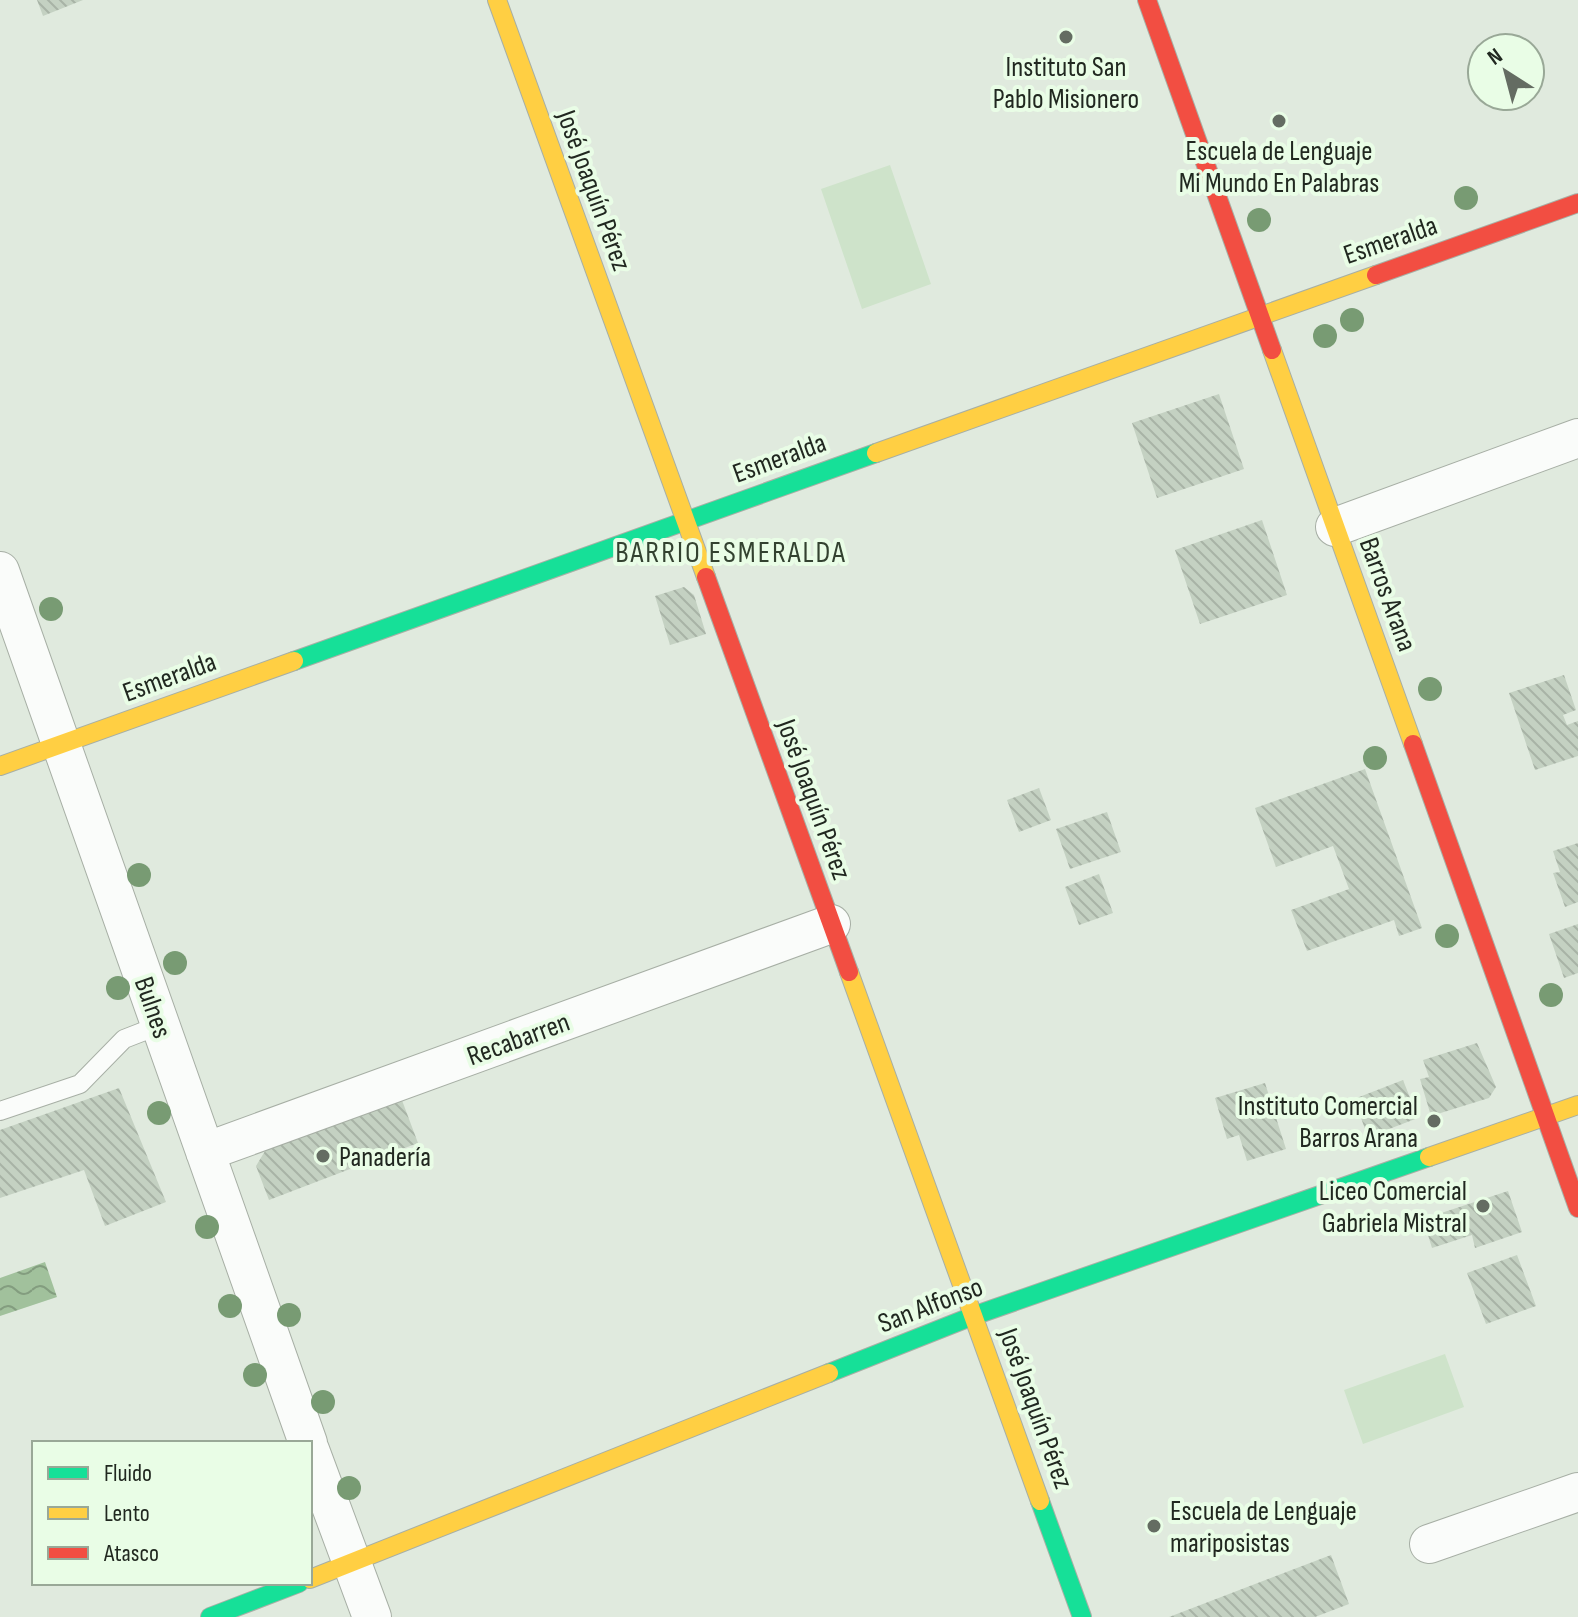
<svg xmlns="http://www.w3.org/2000/svg" width="1578" height="1617" font-family="'Sofia Sans Condensed',sans-serif">
  <style>
    .park { fill: #cee3ca }
    .water { fill: url(#water-waves) }
    .building { fill: url(#building-back-hatch) }
    .lines { fill: none; stroke-linecap: round; stroke-linejoin: round }
    .lane-casing { stroke: #a7afa5; stroke-width: 20 }
    .street-casing { stroke: #a7afa5; stroke-width: 40 }
    .fast-casing { stroke: #a7afa5; stroke-width: 20 }
    .slow-casing { stroke: #a7afa5; stroke-width: 20 }
    .jam-casing { stroke: #a7afa5; stroke-width: 20 }
    .lane { stroke: #fafcfa; stroke-width: 18 }
    .street { stroke: #fafcfa; stroke-width: 38 }
    .fast { stroke: #16e098; stroke-width: 18 }
    .slow { stroke: #ffcf43; stroke-width: 18 }
    .jam { stroke: #f24e42; stroke-width: 18 }
    .tree { fill: #789b73 }
    .poi-dot { fill: #646c62; stroke: #e9fde6; stroke-width: 3 }
    .labels { text-anchor: middle; stroke-width: 8; stroke-linejoin: round; paint-order: stroke }
    .poi-label { font-size: 28px; fill: #212820; stroke: #e9fde6 }
    .street-label { font-size: 28px; fill: #212820; stroke: #e9fde6 }
    .neighbourhood-label { font-size: 30px; letter-spacing: 2px; fill: #334230; stroke: #e9fde6 }
  </style>
  <defs>
    <pattern id="water-waves" width="16" height="10" patternUnits="userSpaceOnUse" patternTransform="scale(2)"><rect width="16" height="10" fill="#a1c19c"/><path d="M0 5q4-4 8 0t8 0" fill="none" stroke="#839d7f"/></pattern>
    <pattern id="building-back-hatch" width="6" height="6" patternUnits="userSpaceOnUse" patternTransform="scale(2)"><rect width="6" height="6" fill="#c4d1c2"/><path d="M-1 5l2 2M0 0l6 6M5-1l2 2" fill="none" stroke="#a8b3a6"/></pattern>
  </defs>
  <rect width="100%" height="100%" fill="#e0eade"/>
  <!-- park -->
  <path class="park" d="M890,165L931,284L862,309L821,189Z
    M1445,1354L1464,1407L1363,1444L1344,1390Z"/>
  <!-- water -->
  <path class="water" d="M45,1262L57,1297L0,1316V1278Z"/>
  <!-- building -->
  <path class="building" d="M37,0H83L43,16Z
    M1219,394L1244,469L1157,498L1132,423Z
    M1262,520L1287,595L1200,624L1175,550Z
    M684,587L694,595L706,634L670,645L655,596Z
    M1564,675L1576,710L1563,715L1567,725L1578,721V756L1535,770L1509,693Z
    M1365,769L1422,928L1399,936L1394,920L1307,951L1291,910L1349,889L1333,846L1276,867L1255,808Z
    M1039,788L1051,820L1019,832L1007,800Z
    M1107,812L1121,852L1070,869L1056,829Z
    M1578,843V902L1565,907L1553,873L1560,872L1553,851Z
    M1099,874L1113,913L1079,925L1065,887Z
    M1578,924V973L1564,978L1549,934Z
    M1477,1043L1496,1087L1489,1098L1431,1116L1420,1079L1429,1077L1423,1060Z
    M1403,1080L1418,1118L1368,1137L1354,1099Z
    M1265,1083L1286,1149L1247,1161L1239,1135L1227,1139L1215,1098Z
    M119,1088L166,1202L105,1226L84,1170L0,1198V1130Z
    M400,1095L418,1143L269,1200L256,1166L268,1146Z
    M1508,1191L1522,1232L1475,1248L1472,1235L1432,1248L1423,1219Z
    M1517,1255L1536,1306L1486,1324L1467,1273Z
    M1331,1555L1349,1604L1315,1617H1169Z"/>
  <g class="lines">
    <defs>
      <path id="lane" d="M0,1111L80,1084L124,1039L160,1025"/>
      <path id="street" d="M1335,527L1578,438
        M0,571L308,1443
        M205,1152L831,924
        M310,1450L372,1617
        M1429,1544L1578,1492"/>
      <path id="fast" d="M294,661L876,453
        M829,1373L973,1316L1429,1157
        M1040,1501L1082,1617
        M210,1617L299,1583"/>
      <path id="slow" d="M497,0L706,577
        M1272,350L1413,744
        M876,453L1376,275
        M0,766L294,661
        M849,972L1040,1501
        M1429,1157L1578,1105
        M310,1579L829,1373"/>
      <path id="jam" d="M1147,0L1272,350
        M1376,275L1578,203
        M706,577L849,972
        M1413,744L1578,1208"/>
    </defs>
    <!-- lane casing -->
    <use href="#lane" class="lane-casing"/>
    <!-- street casing -->
    <use href="#street" class="street-casing"/>
    <!-- fast casing -->
    <use href="#fast" class="fast-casing"/>
    <!-- slow casing -->
    <use href="#slow" class="slow-casing"/>
    <!-- jam casing -->
    <use href="#jam" class="jam-casing"/>
    <!-- lane -->
    <use href="#lane" class="lane"/>
    <!-- street -->
    <use href="#street" class="street"/>
    <!-- fast -->
    <use href="#fast" class="fast"/>
    <!-- slow -->
    <use href="#slow" class="slow"/>
    <!-- jam -->
    <use href="#jam" class="jam"/>
  </g>
  <!-- trees -->
  <g class="tree">
    <circle cx="1466" cy="198" r="12"/>
    <circle cx="1259" cy="220" r="12"/>
    <circle cx="1352" cy="320" r="12"/>
    <circle cx="1325" cy="336" r="12"/>
    <circle cx="51" cy="609" r="12"/>
    <circle cx="1430" cy="689" r="12"/>
    <circle cx="1375" cy="758" r="12"/>
    <circle cx="139" cy="875" r="12"/>
    <circle cx="1447" cy="936" r="12"/>
    <circle cx="175" cy="963" r="12"/>
    <circle cx="118" cy="988" r="12"/>
    <circle cx="1551" cy="995" r="12"/>
    <circle cx="159" cy="1113" r="12"/>
    <circle cx="207" cy="1227" r="12"/>
    <circle cx="230" cy="1306" r="12"/>
    <circle cx="289" cy="1315" r="12"/>
    <circle cx="255" cy="1375" r="12"/>
    <circle cx="323" cy="1402" r="12"/>
    <circle cx="349" cy="1488" r="12"/>
  </g>
  <!-- markers -->
  <g class="poi-dot">
    <circle cx="1066" cy="37" r="8"/>
    <circle cx="1279" cy="121" r="8"/>
    <circle cx="1434" cy="1121" r="8"/>
    <circle cx="323" cy="1156" r="8"/>
    <circle cx="1483" cy="1206" r="8"/>
    <circle cx="1154" cy="1526" r="8"/>
  </g>
  <g class="labels">
    <!-- poi labels -->
    <g class="poi-label">
      <text x="1066" y="76">Instituto San<tspan x="1066" dy="32">Pablo Misionero</tspan></text>
      <text x="1279" y="160">Escuela de Lenguaje<tspan x="1279" dy="32">Mi Mundo En Palabras</tspan></text>
      <text x="1418" y="1115" text-anchor="end">Instituto Comercial<tspan x="1418" dy="32">Barros Arana</tspan></text>
      <text x="339" y="1166" text-anchor="start">Panadería</text>
      <text x="1467" y="1200" text-anchor="end">Liceo Comercial<tspan x="1467" dy="32">Gabriela Mistral</tspan></text>
      <text x="1170" y="1520" text-anchor="start">Escuela de Lenguaje<tspan x="1170" dy="32">mariposistas</tspan></text>
    </g>
    <!-- street labels -->
    <g class="street-label">
      <text transform="translate(595 190) rotate(70)" y="10">José Joaquín Pérez</text>
      <text transform="translate(1390 239) rotate(-19)" y="10">Esmeralda</text>
      <text transform="translate(779 457) rotate(-20)" y="10">Esmeralda</text>
      <text transform="translate(1389 594) rotate(70)" y="10">Barros Arana</text>
      <text transform="translate(169 676) rotate(-20)" y="10">Esmeralda</text>
      <text transform="translate(815 799) rotate(70)" y="10">José Joaquín Pérez</text>
      <text transform="translate(154 1007) rotate(71)" y="10">Bulnes</text>
      <text transform="translate(518 1038) rotate(-20)" y="10">Recabarren</text>
      <text transform="translate(930 1304) rotate(-21)" y="10">San Alfonso</text>
      <text transform="translate(1037 1408) rotate(70)" y="10">José Joaquín Pérez</text>
    </g>
    <!-- neighbourhood labels -->
    <g class="neighbourhood-label">
      <text x="731" y="562">BARRIO ESMERALDA</text>
    </g>
  </g>
  <!-- legend -->
  <rect x="32" y="1441" width="280" height="144" fill="#e9fde6" stroke="#99a897" stroke-width="2"/>
  <rect x="48" y="1467" width="40" height="12" fill="#16e098" stroke="#99a897" stroke-width="2"/>
  <text x="104" y="1481" font-size="24" fill="#212820">Fluido</text>
  <rect x="48" y="1507" width="40" height="12" fill="#ffcf43" stroke="#99a897" stroke-width="2"/>
  <text x="104" y="1521" font-size="24" fill="#212820">Lento</text>
  <rect x="48" y="1547" width="40" height="12" fill="#f24e42" stroke="#99a897" stroke-width="2"/>
  <text x="104" y="1561" font-size="24" fill="#212820">Atasco</text>
  <!-- north arrow -->
  <g transform="translate(1506 72) rotate(324)"><circle r="38" fill="#e9fde6" stroke="#99a897" stroke-width="2"/>
  <path d="M0-6L14 30L0 20L-14 30Z" fill="#646c62"/>
  <text y="-12" font-size="22" font-weight="bold" text-anchor="middle" fill="#212820">N</text>
  </g>
</svg>
